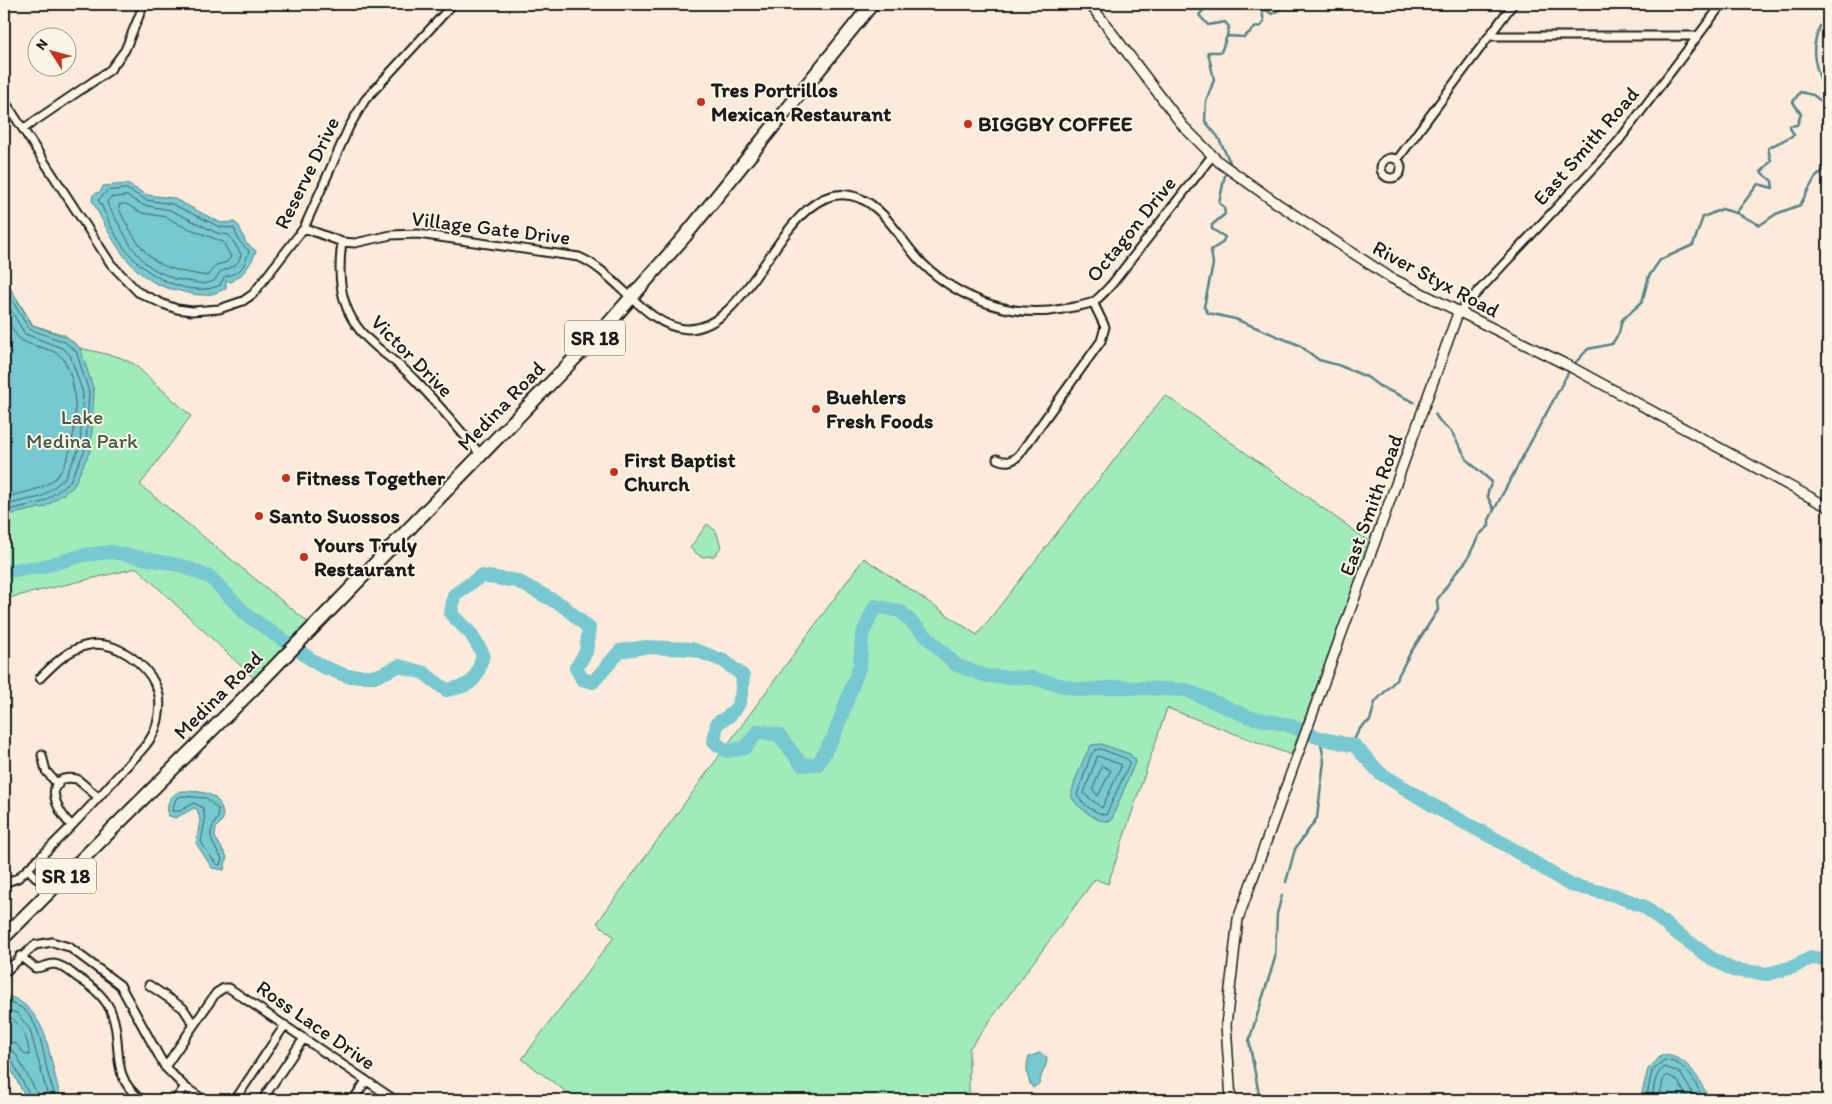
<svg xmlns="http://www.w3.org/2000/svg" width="1832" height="1104" font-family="Itim,sans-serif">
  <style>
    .green { fill: #a1ebba; stroke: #5e846b }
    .water { fill: #77c8d0; stroke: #538388 }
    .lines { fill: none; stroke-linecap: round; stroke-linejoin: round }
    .shore { stroke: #406164; stroke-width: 1 }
    .stream { stroke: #538388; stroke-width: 2.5 }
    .river { stroke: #77c8d0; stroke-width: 14 }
    .minor-casing { stroke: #1c1c1c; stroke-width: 11 }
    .tertiary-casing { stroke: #1c1c1c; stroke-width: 12 }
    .trunk-casing { stroke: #1c1c1c; stroke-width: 16 }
    .minor { stroke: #fcf5e5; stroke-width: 7 }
    .tertiary { stroke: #fcf5e5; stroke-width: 9 }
    .trunk { stroke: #fcf5e5; stroke-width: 12 }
    .poi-dot { fill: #c8321e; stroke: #fcf5e5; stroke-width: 2 }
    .labels { text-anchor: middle; stroke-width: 4; stroke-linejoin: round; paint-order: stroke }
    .shield { fill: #fcf5e5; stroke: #5f5d58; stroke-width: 1 }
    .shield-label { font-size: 20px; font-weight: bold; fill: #1c1c1c }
    .poi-label { font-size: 21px; font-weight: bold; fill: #1c1c1c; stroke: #fcf5e5; text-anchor: start }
    .street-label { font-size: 21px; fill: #1c1c1c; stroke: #fcf5e5 }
    .park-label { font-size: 21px; fill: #445a4b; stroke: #fcf5e5 }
  </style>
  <rect width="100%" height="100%" fill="#fcebdb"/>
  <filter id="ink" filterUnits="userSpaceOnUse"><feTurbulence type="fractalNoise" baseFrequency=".02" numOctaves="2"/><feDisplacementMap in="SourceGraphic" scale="10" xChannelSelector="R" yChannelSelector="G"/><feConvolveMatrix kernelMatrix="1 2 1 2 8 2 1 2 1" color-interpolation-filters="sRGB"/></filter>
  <g filter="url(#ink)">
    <!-- green -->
    <path class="green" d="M4,278L33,325L65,335L80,348L119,357L134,364L191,416L140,485L314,627L259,683L137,568L4,599Z
      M1165,395L1370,542L1291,755L1167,708L1108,884L1095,879L969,1049V1100H577L522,1059L614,937L597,923L864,558L977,635Z
      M707,524L716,531L721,547L714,556L701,557L690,548Z"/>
    <!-- water -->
    <path class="water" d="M127,184L147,195L173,198L221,223L234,222L239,226L246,243L256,251C252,263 244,275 231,282L226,280V289C221,290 217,293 212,294C199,297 189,293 176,290C131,282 110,236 92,200L93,195L101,191L103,186Z
      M4,278L32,325L68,338L80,348L94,391L91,449L73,487L45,507L4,516Z
      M1101,744L1130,754L1136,760L1111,821C1107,821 1102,821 1099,820C1092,817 1074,804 1072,797C1070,788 1086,753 1091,745Z
      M181,791C203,791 223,792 223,819L216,828L215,837L227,857L224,870L212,868L196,843L200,820L197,809L194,808L176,818L169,816C165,805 170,795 181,791Z
      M11,997C29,1004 37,1018 45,1034L61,1100H27L4,1056V998Z
      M1039,1053L1047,1057C1048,1066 1040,1073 1040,1083L1033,1088C1027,1081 1025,1065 1029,1057Z
      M1662,1055C1690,1056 1698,1079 1710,1100H1640L1648,1069Z"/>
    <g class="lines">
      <!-- shore -->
      <path class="shore" d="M127,189L146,200L172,204L220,227L234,228L239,241L249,251C243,269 242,272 224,277L220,285C207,291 193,290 179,286C145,276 120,250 107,217C104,211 102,205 98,200L107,191Z
        M127,196L143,205L170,210L217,233L229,235L241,254C239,267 230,267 220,272L214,281L205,284L175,279L157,271L145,263L131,246L108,205L107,201L110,198Z
        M126,204L142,213L167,217L180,225L223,242L231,257L227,262L216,265L207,276C167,269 152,268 130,230C126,222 119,214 119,205Z
        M4,287L29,329L65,342L76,351L89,392L86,448L69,483L43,502L4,511
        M4,299L25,334L62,348L70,355L83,393L80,447L64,479L41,497L4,505
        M4,313C10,322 14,336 23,341C34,348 57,348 64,360C81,388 78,448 59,474C47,490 22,493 4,497
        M1101,749L1127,759L1130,762L1106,815C1097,814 1081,804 1077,795L1091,755L1095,750Z
        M1098,756L1122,765L1102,808L1084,794Z
        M1102,766L1111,770L1098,796L1093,790Z
        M182,796L206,798L218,809V818C205,835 212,842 222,859L220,865L216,864L201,842L205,820L203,808L194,803L180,811H172L176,799Z
        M4,1003C37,1002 42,1046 47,1070C49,1080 54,1090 56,1100
        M4,1009L17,1013L30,1030L49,1100
        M4,1016C20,1017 29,1041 29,1055H26L16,1044L4,1040
        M4,1048L10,1049L15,1053L37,1093L38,1100
        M4,1054L10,1057L32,1100
        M1646,1100L1652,1071L1664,1060C1687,1061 1695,1083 1704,1100
        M1652,1100C1654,1088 1654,1073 1665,1067L1680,1073L1697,1100
        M1659,1100L1663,1080L1667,1075L1677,1080L1689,1100"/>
      <!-- stream -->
      <path class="stream" d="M1209,4L1199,15L1208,25L1225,22L1229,27L1227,36
        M1230,162L1218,137L1205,121L1206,101L1214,80L1208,52H1221L1227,36L1244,37L1256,27L1261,26L1264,21L1262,12L1266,10L1272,14L1289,4
        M1225,175L1219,203L1224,207L1225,214L1212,225V229L1225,237L1222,243L1211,250L1213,264L1204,307L1208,313L1235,319L1299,345L1319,360L1338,365L1367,377L1379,386L1414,402
        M1736,213L1760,225L1776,214L1800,205L1815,178L1828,166
        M1576,362L1588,349L1612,344L1619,333L1622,320L1642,302L1649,276L1660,260L1693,245L1703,217L1722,209L1736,213L1758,184L1773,188L1772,181L1761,172L1771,161L1768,148L1794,135L1789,126L1797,125L1801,114L1793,102L1800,92L1813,95L1825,104C1826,89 1819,79 1816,65C1812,51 1815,39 1820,26L1828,25
        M1494,510L1568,373
        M1352,745C1357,734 1359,726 1370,721L1375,702L1396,680L1409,655L1438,610L1437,600L1455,574L1467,560L1479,535L1489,526V520L1494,510C1488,495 1484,499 1492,482L1468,461L1451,431L1441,423L1435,414
        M1286,882L1295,849L1317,818L1324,761L1320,738
        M1260,1100L1249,1041L1275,958L1277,914L1282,895"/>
      <!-- river -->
      <path class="river" d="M4,571L41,567L84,555L112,552L183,566L211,578L248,616L321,666L347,676H377L399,666L424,673L446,690C474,685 476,682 483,654L471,634L451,614L454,595L481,576L517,581L562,605L589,628L586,652L576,668L582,679L593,682L620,651L645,647L692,649L724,661L743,676C742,700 740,712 717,723L714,742L727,751L745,748L758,731L779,735L802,765L818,764L834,736L860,665L862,636L875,606L900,611L956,665L986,676L1032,678L1081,690L1120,687L1186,690L1249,717L1288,725L1320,738L1355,746L1380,773L1437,808L1501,842L1570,885L1614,895L1645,907L1671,929L1711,958L1733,970L1767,974L1793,967L1811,958L1828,959"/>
      <defs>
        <path id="minor" d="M1490,36H1698
          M4,100L111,264L138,292L163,304L177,309L192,311L219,309L243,301L253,294L304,228L349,127L365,100L453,4
          M23,129L110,70L125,50L144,4
          M1381 168a10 10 0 1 1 20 0a10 10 0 1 1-20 0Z
          M1397,160L1513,4
          M304,228L342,242L355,243L391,235L418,234L579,257C616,272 647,328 687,329C757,330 786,169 859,198C886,208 902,243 922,263C959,299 1011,319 1063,309C1072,307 1084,306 1093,302C1100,298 1106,290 1112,284L1212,156
          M342,242C337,279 340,313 369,340C382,353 397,362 410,375C435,400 458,428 481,455
          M1458,313L1617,143L1722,4
          M997,459C1006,463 1012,462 1019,455L1101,341L1105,327L1093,302
          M42,755L46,771L58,785
          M71,825C55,810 41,773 77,779L98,797
          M28,869L50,891
          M4,883L18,878C55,844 91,807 124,769C135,757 151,743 156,727C160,714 162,699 156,686C146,663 115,640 89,645C68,649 55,663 40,678
          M20,956L35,968C42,968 48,964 54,964C63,965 70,972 77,977C91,986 103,995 110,1009C125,1042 107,1076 142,1100
          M4,973L35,945L52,942L69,947L120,985L165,1067L185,1087L204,1100
          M149,985L183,1008L194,1025
          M165,1067L216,993L224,988H229L395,1100
          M175,1100L185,1087
          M235,1100L285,1025
          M262,1100L304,1038
          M353,1100L366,1081"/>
        <path id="tertiary" d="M1090,4L1183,126L1219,162L1278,204L1391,278L1571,367L1828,507
          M1231,1100L1226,1025L1238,919L1458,313"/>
        <path id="trunk" d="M4,937L259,683L609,323L685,236L872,4"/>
      </defs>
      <!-- minor casing -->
      <use href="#minor" class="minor-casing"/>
      <!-- tertiary casing -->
      <use href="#tertiary" class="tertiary-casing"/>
      <!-- trunk casing -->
      <use href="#trunk" class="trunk-casing"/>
      <!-- minor -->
      <use href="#minor" class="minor"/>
      <!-- tertiary -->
      <use href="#tertiary" class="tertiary"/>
      <!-- trunk -->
      <use href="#trunk" class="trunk"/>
    </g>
  </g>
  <!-- markers -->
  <g class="poi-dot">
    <circle cx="701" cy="102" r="5"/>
    <circle cx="968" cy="124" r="5"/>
    <circle cx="816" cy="409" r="5"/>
    <circle cx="614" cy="472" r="5"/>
    <circle cx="286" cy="478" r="5"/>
    <circle cx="259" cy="516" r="5"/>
    <circle cx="304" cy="557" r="5"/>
  </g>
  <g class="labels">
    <!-- shield labels -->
    <g class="shield">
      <rect x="565" y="320.5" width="60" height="35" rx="4"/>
      <rect x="36" y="858.5" width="60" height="35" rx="4"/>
    </g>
    <g class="shield-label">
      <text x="595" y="345">SR 18</text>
      <text x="66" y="883">SR 18</text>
    </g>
    <!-- poi labels -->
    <g class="poi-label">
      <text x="711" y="97">Tres Portrillos<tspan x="711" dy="24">Mexican Restaurant</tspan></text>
      <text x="978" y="131">BIGGBY COFFEE</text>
      <text x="826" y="404">Buehlers<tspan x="826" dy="24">Fresh Foods</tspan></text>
      <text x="624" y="467">First Baptist<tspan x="624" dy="24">Church</tspan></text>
      <text x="296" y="485">Fitness Together</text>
      <text x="269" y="523">Santo Suossos</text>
      <text x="314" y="552">Yours Truly<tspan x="314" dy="24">Restaurant</tspan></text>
    </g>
    <!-- street labels -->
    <g class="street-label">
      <text transform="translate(1586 146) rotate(-49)" y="7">East Smith Road</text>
      <text transform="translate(307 173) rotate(-64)" y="7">Reserve Drive</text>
      <text transform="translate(491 228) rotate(7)" y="7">Village Gate Drive</text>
      <text transform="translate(1131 229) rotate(-51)" y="7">Octagon Drive</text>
      <text transform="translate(1436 279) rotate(28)" y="7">River Styx Road</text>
      <text transform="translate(412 356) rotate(45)" y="7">Victor Drive</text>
      <text transform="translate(501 406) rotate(-46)" y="7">Medina Road</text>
      <text transform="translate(1371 505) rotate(-70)" y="7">East Smith Road</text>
      <text transform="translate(218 695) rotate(-45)" y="7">Medina Road</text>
      <text transform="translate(316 1025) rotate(35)" y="7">Ross Lace Drive</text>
    </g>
    <!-- park labels -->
    <g class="park-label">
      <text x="82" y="424">Lake<tspan x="82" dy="24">Medina Park</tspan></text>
    </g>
  </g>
  <!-- margin -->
  <rect width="1832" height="1104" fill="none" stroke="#fcf5e5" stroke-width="20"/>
  <rect x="10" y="10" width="1812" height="1084" fill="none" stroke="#1c1c1c" stroke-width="2" filter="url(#ink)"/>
  <!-- north arrow -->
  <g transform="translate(52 52) rotate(306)"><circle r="24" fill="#fcf5e5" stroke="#a29e95"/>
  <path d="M0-4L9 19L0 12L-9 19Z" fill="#c8321e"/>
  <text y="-8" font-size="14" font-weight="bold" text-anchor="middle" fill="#1c1c1c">N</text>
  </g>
</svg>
